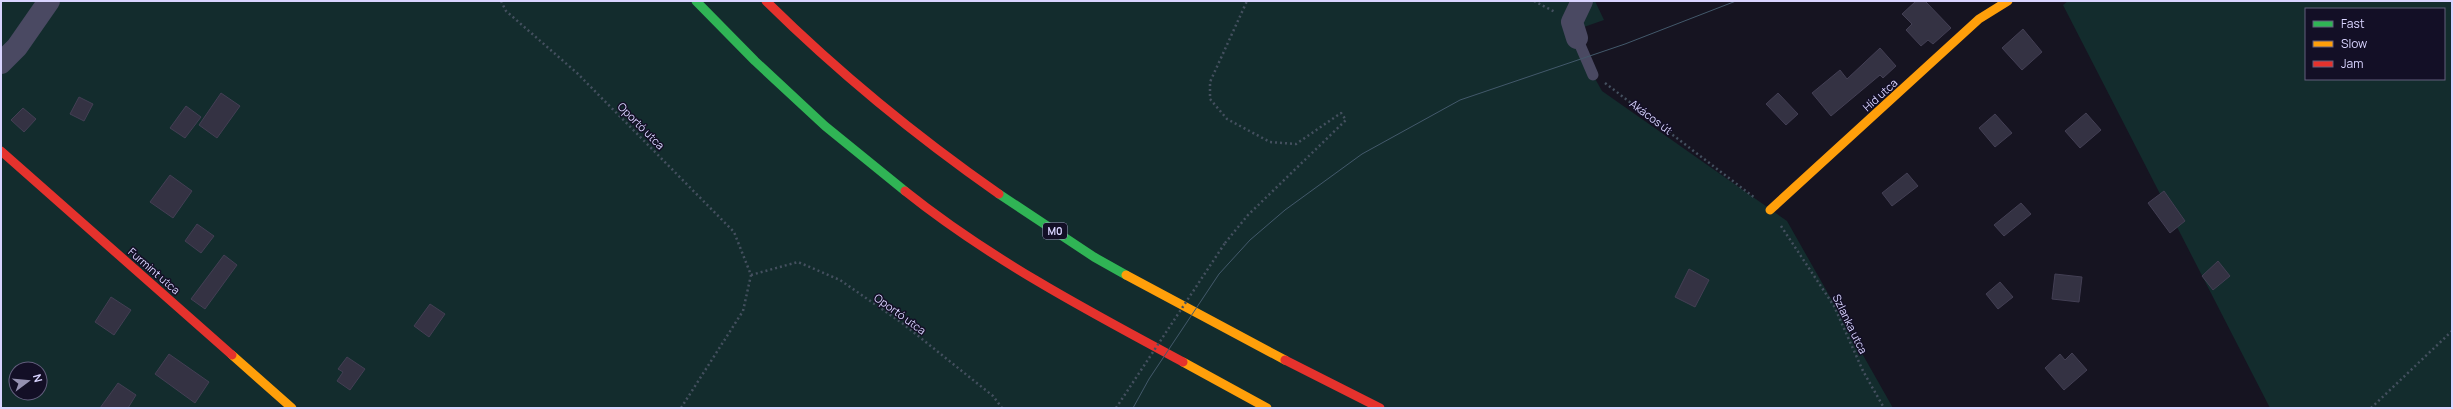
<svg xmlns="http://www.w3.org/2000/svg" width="2453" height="409" font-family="Manrope,sans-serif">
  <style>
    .green { fill: #132c2d; fill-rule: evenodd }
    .building { fill: #343243; stroke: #433f54 }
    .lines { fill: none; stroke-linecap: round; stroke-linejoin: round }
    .path { stroke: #44505f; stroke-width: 2.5; stroke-dasharray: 2 3; stroke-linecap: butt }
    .lane { stroke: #4a4962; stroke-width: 11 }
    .street { stroke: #4a4962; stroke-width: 22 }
    .fast { stroke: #30b455; stroke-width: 9 }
    .slow { stroke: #ff9f0a; stroke-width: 9 }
    .jam { stroke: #e5322d; stroke-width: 9 }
    .tram { stroke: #43596b; stroke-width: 1 }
    .path-bridge { stroke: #44505f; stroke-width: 2.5; stroke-dasharray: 2 3; stroke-linecap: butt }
    .labels { text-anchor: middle; stroke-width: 3; stroke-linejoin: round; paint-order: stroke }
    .shield { fill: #130f26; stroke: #9e99be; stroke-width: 1 }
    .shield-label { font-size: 10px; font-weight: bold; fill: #d9d4ff }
    .street-label { font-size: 11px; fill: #d9d4ff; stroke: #130f26 }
  </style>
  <rect width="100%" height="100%" fill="#161421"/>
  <!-- green -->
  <path class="green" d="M1,1H1595L1604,20L1581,28L1593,75L1602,91L1787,221L1893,408H1ZM16,369H40V393H16Z
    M2068,1H2452V408H2270L2063,5ZM2306,9H2444V79H2306Z"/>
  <!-- building -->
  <path class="building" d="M1916,1H1925L1951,28L1933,44L1928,40L1921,46L1906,30L1912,24L1902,14Z
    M2023,29L2042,52L2022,70L2002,48Z
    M1880,48L1896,66L1883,78L1880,75L1831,116L1812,93L1840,70L1847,79Z
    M221,93L240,106L217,138L199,125Z
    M1778,93L1798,114L1786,125L1766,104Z
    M79,97L93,104L84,121L70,114Z
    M186,106L201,117L185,138L170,128Z
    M23,108L36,119L24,132L11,120Z
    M2086,113L2101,130L2080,148L2065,131Z
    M1995,114L2012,133L1995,147L1979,128Z
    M1907,173L1918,186L1892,206L1882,193Z
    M170,175L192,191L173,218L150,202Z
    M2164,191L2185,221L2170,233L2148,203Z
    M2021,203L2031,214L2004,236L1994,225Z
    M197,224L214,236L201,253L185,241Z
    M224,255L237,265L205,309L191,299Z
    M2218,261L2230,276L2213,290L2202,276Z
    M1689,269L1709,280L1695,307L1675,297Z
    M2055,274L2082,277L2079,302L2052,299Z
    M2000,282L2013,297L1998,309L1986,294Z
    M111,297L131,310L114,335L95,322Z
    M430,304L445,314L429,337L414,326Z
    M2072,353L2087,370L2064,390L2045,368L2060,354L2065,360Z
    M169,354L209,382L195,403L155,374Z
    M347,357L365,369L350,390L337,381L343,372L338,369Z
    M118,383L136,395L128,408H100Z"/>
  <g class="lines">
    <!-- path -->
    <path class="path" d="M501,1L506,11L577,73L734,232L751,275L743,311L681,408
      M1534,1L1555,12
      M1605,83L1755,198
      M1781,226L1834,306L1863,371L1884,408
      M1225,243L1248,215L1346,120L1341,113L1296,144L1270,142L1227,119L1210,99V82L1247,1
      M751,275L798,262L840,280L902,323L993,396L1002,408
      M2371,408L2452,331"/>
    <!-- lane -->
    <path class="lane" d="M1577,38L1593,75"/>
    <!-- street -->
    <path class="street" d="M1577,38L1572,22L1582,1
      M1,63L17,47L49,1"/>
    <!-- fast -->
    <path class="fast" d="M696,1L755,61L825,126L905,191
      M999,194L1094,257L1126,275"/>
    <!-- slow -->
    <path class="slow" d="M1770,210L1979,19L2008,1
      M1126,275L1285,360
      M232,355L292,408
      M1183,362L1267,408"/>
    <!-- jam -->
    <path class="jam" d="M766,1C838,72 916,136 999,194
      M1,151L232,355
      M905,191C990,259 1088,311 1183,362
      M1285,360L1380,408"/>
    <!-- tram -->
    <path class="tram" d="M1133,408L1149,379L1219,274L1250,240L1285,210L1362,154L1460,100L1625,44L1736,1"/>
    <!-- path-bridge -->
    <path class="path-bridge" d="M1116,408L1225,243"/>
  </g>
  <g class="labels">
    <!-- shield labels -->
    <rect class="shield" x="1043" y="223" width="24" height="16" rx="3"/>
    <g class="shield-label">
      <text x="1055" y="235">M0</text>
    </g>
    <!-- street labels -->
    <g class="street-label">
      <text transform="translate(1880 95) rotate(-42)" y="4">Híd utca</text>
      <text transform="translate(1651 117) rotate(37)" y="4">Akácos út</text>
      <text transform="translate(641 126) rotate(45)" y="4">Oportó utca</text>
      <text transform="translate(154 271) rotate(41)" y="4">Furmint utca</text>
      <text transform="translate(900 314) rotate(36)" y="4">Oportó utca</text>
      <text transform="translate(1850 324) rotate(64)" y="4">Szlanka utca</text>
    </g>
  </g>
  <!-- border -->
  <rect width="2453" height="409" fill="none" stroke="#d9d4ff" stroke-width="4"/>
  <!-- legend -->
  <rect x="2305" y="8" width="140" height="72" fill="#130f26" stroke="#625e7d"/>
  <rect x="2313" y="21" width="20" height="6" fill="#30b455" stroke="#625e7d"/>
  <text x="2341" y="28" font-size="12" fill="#d9d4ff">Fast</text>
  <rect x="2313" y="41" width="20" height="6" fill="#ff9f0a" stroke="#625e7d"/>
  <text x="2341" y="48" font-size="12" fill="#d9d4ff">Slow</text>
  <rect x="2313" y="61" width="20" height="6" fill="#e5322d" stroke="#625e7d"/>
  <text x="2341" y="68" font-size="12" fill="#d9d4ff">Jam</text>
  <!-- north arrow -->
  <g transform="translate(28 381) rotate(74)"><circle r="19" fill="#130f26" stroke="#625e7d"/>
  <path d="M0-3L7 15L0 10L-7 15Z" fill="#9591b1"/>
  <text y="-6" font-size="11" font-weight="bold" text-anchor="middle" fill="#d9d4ff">N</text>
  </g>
</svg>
